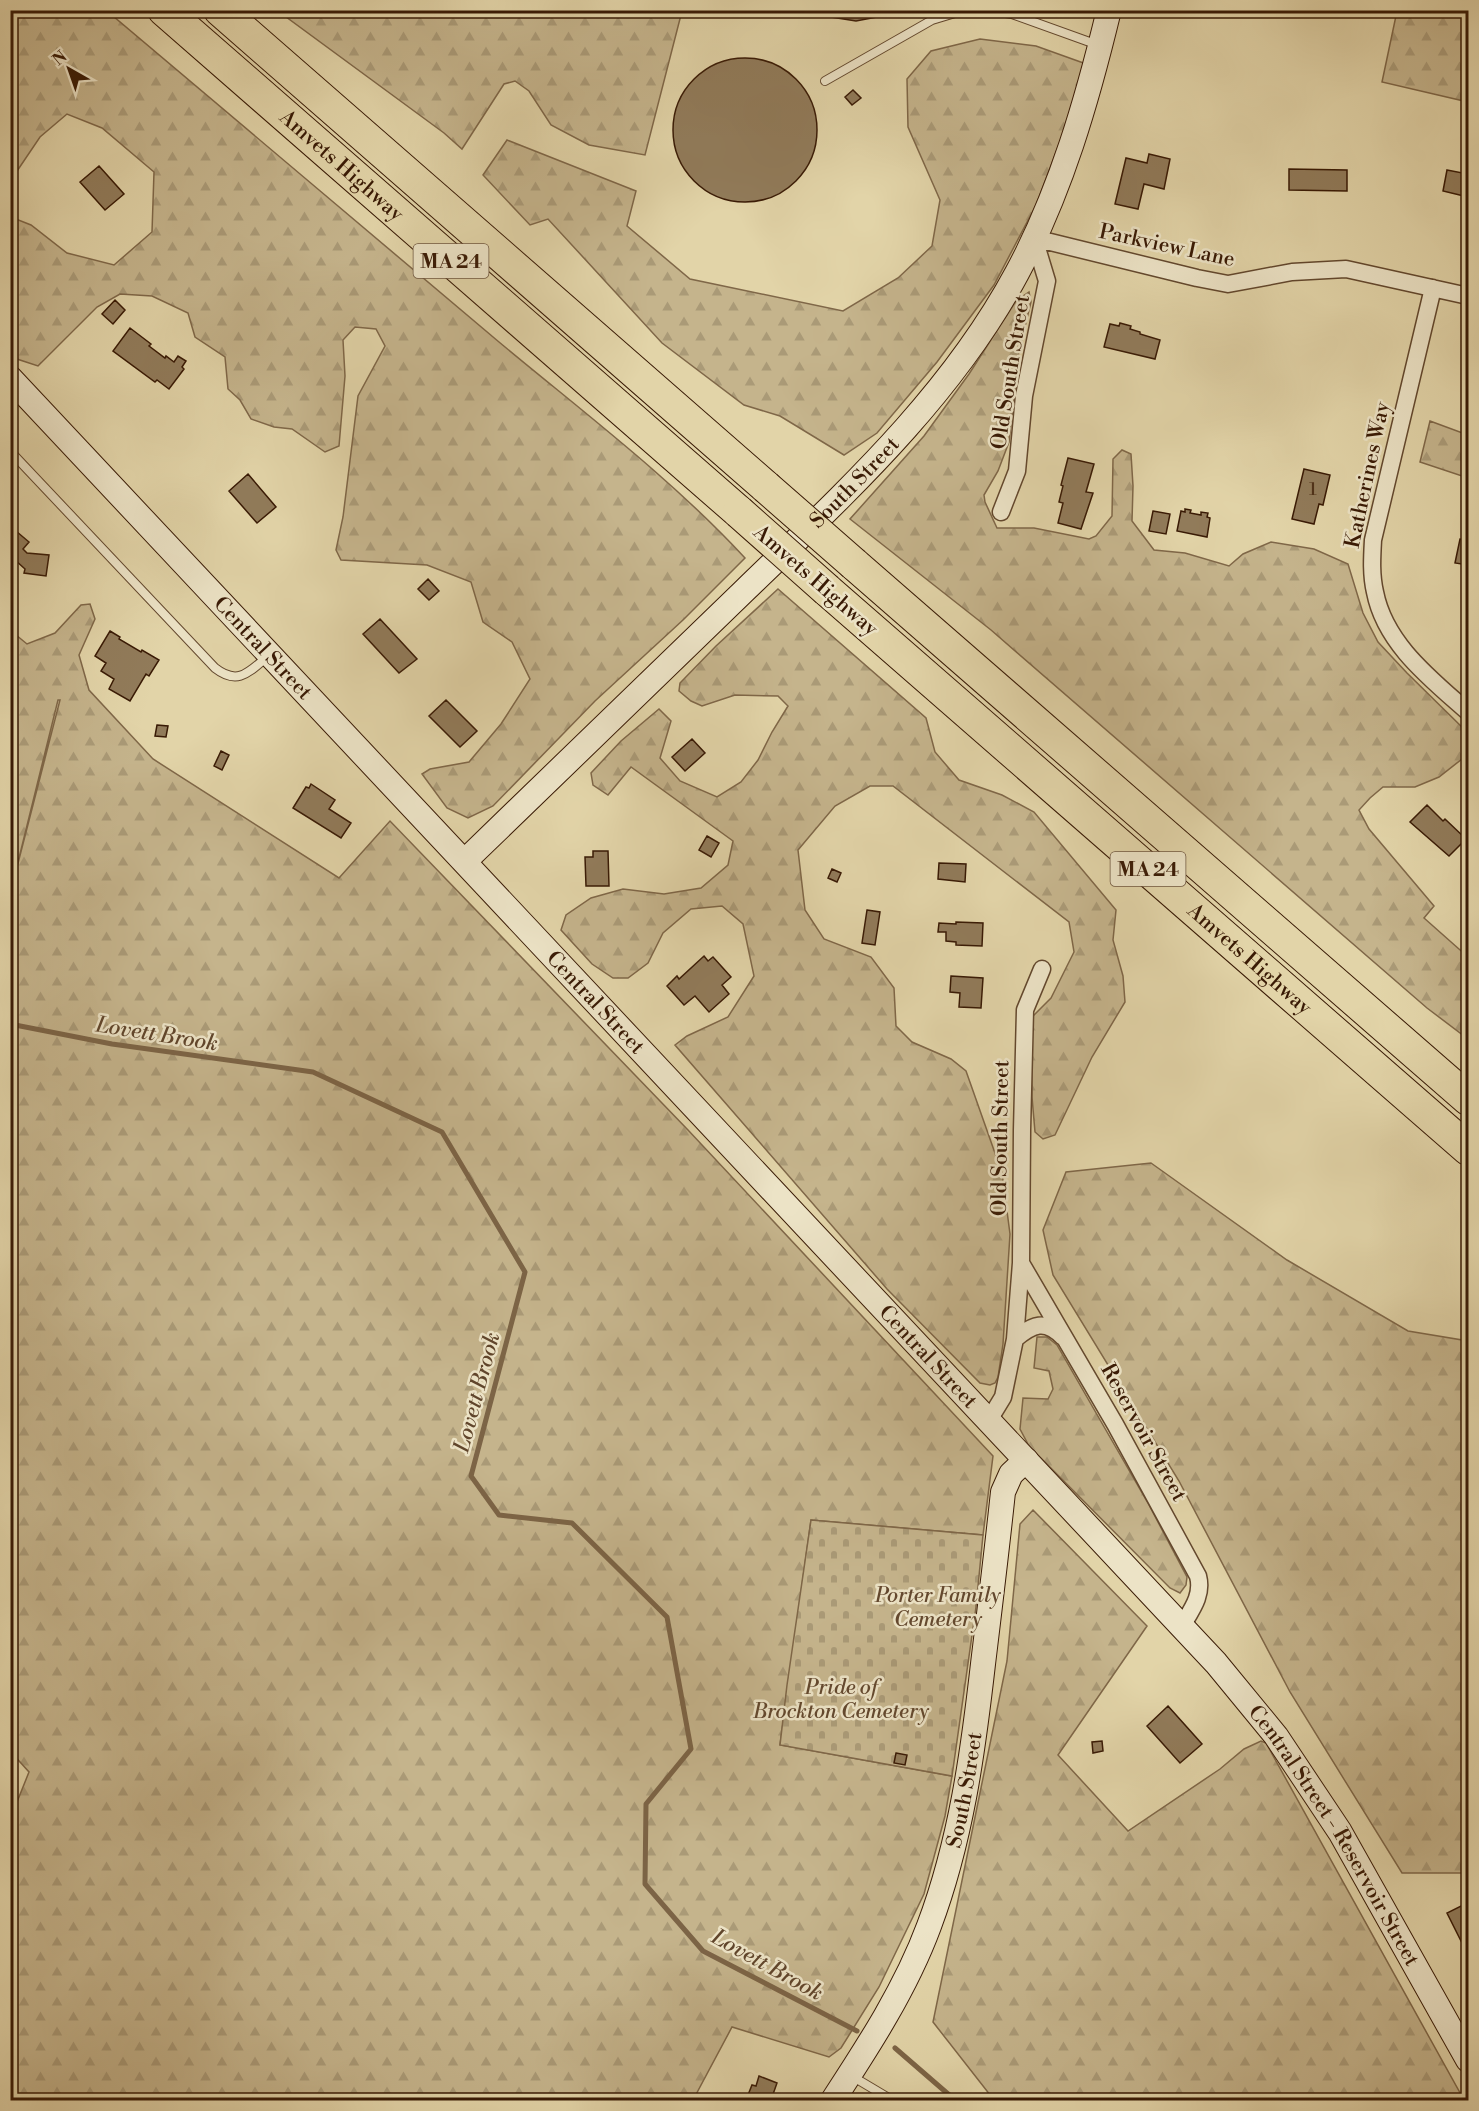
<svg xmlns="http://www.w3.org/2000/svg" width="1479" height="2111" font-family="'Libre Bodoni',serif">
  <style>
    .forest { fill: url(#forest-firs); stroke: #7f6748; stroke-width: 1.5; fill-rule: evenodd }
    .cemetery { fill: url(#cemetery-stones); stroke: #7f6748; stroke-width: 1.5 }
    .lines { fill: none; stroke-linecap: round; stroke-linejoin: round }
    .stream { stroke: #7c6446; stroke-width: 5 }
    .building { fill: #917b5a; stroke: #391a05; stroke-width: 1.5 }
    .lane-casing { stroke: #63482e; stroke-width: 10 }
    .street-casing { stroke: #63482e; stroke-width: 19 }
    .secondary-casing { stroke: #391a05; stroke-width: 26 }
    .highway-casing { stroke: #391a05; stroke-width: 34 }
    .lane { stroke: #ece3c6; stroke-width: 8 }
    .street { stroke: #ece3c6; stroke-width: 16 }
    .secondary { stroke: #ece3c6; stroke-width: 24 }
    .highway { stroke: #e2d4a8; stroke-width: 32 }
    .highway-bridge-casing { stroke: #391a05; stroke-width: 34; stroke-linecap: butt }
    .highway-bridge { stroke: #e2d4a8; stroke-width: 32 }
    .labels { text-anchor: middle; stroke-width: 5; stroke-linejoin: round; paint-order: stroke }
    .number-label { font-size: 18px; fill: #4f321a }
    .shield { fill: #ece3c6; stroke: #6f563f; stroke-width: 1.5 }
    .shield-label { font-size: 20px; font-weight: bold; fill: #391a05 }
    .street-label { font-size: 21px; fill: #391a05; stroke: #ece3c6 }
    .park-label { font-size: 21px; font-style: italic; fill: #63482e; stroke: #ece3c6 }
    .water-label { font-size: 22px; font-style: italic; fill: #60452b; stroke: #ece3c6 }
  </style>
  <defs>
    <pattern id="forest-firs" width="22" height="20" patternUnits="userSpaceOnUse" patternTransform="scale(1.5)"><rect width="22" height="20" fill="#c5b48c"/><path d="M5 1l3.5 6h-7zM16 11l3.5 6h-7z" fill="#aa9a77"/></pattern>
    <pattern id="cemetery-stones" width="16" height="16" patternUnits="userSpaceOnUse" patternTransform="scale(1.5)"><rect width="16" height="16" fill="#c5b48c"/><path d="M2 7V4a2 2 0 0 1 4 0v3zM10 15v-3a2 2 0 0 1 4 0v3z" fill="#aa9a77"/></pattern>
  </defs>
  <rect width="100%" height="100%" fill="#e2d4a8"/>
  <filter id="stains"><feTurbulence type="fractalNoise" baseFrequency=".00333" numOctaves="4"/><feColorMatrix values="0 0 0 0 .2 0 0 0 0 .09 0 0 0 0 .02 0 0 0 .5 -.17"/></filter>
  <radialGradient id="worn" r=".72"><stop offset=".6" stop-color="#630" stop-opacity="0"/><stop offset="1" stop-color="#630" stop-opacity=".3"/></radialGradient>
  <!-- forest -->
  <path class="forest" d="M11,10L107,11C237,122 368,232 499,342C583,412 671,478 745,558L683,620L595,701L493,806L468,818L447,808L422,774L430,769L469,762L501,724L530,679L512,642L483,622L471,582L427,565L341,560L336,550L343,517L358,396L385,346L376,329L355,327L343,340L345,376L339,446L325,452L292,429L274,427L251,419L240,400L228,389L225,357L195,337L188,313L152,296L120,294L97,307L38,366L17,359L11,351V217L31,225L67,253L114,265L152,232L154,172L102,128L67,114L40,137L11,180Z
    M591,11H682L645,155L589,145L551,125L529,91L515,81L504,84L462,149L444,133L278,11Z
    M1397,11H1468V102L1382,82Z
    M980,39L1036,46L1089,65L1036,205L994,285L937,362L877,433L844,455L780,416L744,405L662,343L548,219L530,225L483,175L507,140L636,191L627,226L690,279L843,311L898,278L932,246L940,200L908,127L907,79L931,51Z
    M1029,292L1031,302L1019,351L1009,442L998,471L984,495L985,502L997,528H1034L1089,539L1096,536L1112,516L1113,459L1122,450L1131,454L1133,486L1132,521L1154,550L1185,553L1229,566L1243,554L1271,542L1314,549L1348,564L1363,613L1378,642L1407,673L1468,733L1462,759L1439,777L1415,787H1383L1370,798L1359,810L1369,829L1434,906L1424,918L1468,957V1039L1427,1008L991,630L850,519L924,436L969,374L1016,301Z
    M1430,421L1468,435V478L1420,462Z
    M778,589L926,718L935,752L959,780L1002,795L1034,812L1116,910L1113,940L1123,976L1125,1002L1092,1057L1055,1135L1043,1139L1035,1132L1032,1097L1031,1018L1051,998L1074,952L1069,922L893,786H870L835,806L798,850L805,910L824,939L871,957L894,988L896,1026L912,1042L951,1059L966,1071L1002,1173L1010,1234L1003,1344L998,1377L995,1383L990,1385L980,1383L887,1289L675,1045L687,1036L728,1017L754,976L743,924L722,906L691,909L663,933L648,963L628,978H613L592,964L561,930L566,915L591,898L623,889L664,894L701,888L728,865L733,841L631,767L608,795L593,785L591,773L621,741L659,709L671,721L660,758L680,781L717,797L741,782L758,760L772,732L788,706L778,696L735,695L702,706L691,701L679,691L680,683L716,646Z
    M90,604L95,619L79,655L89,690L153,759L339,878L390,821L688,1130L993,1456L983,1535L811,1520L780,1745L952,1776L945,1816L924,1894L879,1987L841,2048L829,2057L732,2027L693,2100H11V1817L29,1772L10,1751V630L27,644L55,633L81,605ZM58,700H60L16,871V870Z
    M1151,1163L1287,1260L1408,1331L1468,1341V1873H1402L1290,1692L1179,1481L1053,1275L1043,1230L1066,1172Z
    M1037,1337H1047L1057,1345L1149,1505L1187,1577L1186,1585L1180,1593L1170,1588L1029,1446L1020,1429L1023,1398L1048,1399L1053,1389L1049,1371L1034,1368Z
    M1033,1510L1147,1626L1058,1755L1128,1831L1220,1769L1244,1749L1261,1741L1266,1743L1464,2100H994L933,2022L1007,1661L1020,1524Z"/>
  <!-- cemetery -->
  <path class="cemetery" d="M811,1520L983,1535L976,1607L952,1776L780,1745L787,1685Z"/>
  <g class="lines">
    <!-- stream -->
    <path class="stream" d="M10,1024L112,1044L313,1072L442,1132L525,1272L471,1476L499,1515L572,1523L667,1617L691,1749L646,1804L645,1884L703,1951L857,2031
      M895,2048L955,2100"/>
  </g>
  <!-- building -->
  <path class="building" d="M818,10H890L882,16L856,21L831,17Z
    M673 130a72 72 0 1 1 144 0a72 72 0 1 1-144 0Z
    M853,90L861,98L852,105L845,97Z
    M1149,154L1170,159L1164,189L1144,184L1138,209L1115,204L1126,158L1147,163Z
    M99,166L124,194L105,210L80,182Z
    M1289,169L1347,170V191L1289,190Z
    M1447,170L1468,174V197L1443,191Z
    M115,300L125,310L113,324L102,314Z
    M1120,323L1131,326L1130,329L1140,332V334L1160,340L1155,359L1104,347L1110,324L1119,326Z
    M130,328L151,344L149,346L165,358L166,356L174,362L178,356L186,361L182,367L184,369L169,389L157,380L155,382L113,351Z
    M1068,458L1094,464L1086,492L1093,493L1081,529L1058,523L1063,503L1059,502L1063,486L1061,485Z
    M1304,469L1330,475L1323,505L1319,504L1314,524L1292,519Z
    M248,474L276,507L257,523L229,491Z
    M1185,509L1191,510L1190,513L1201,515V512L1208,513L1207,517L1210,518L1207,537L1177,531L1181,511L1185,512Z
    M1153,511L1170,514L1166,534L1149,531Z
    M10,526L29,542L23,549L27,553L49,555L46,576L24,573L25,569L15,560L13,562L10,560Z
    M1468,532V565L1455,563L1460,539L1467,540Z
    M428,579L439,591L429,600L418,589Z
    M380,619L417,659L399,673L363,634Z
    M110,631L120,637L119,639L141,652L142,650L159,660L149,676L146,674L130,701L109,689L114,679L101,671L106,663L95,656Z
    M446,700L477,731L460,747L429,716Z
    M157,725L168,726L166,737L155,736Z
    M692,739L705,753L685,771L672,757Z
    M221,751L229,755L222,770L214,766Z
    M311,784L335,800L329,809L351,823L341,838L293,808L306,787L309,788Z
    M1427,805L1443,821L1445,819L1466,839L1449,856L1410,822Z
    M707,836L719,843L711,857L699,850Z
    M593,851H608L609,886H586L585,857H593Z
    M939,863L966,864L965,882L938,879Z
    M832,869L841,873L837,882L828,878Z
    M867,910L880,912L875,945L862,943Z
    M956,922L983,923L982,946L956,945V942L946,941V932H938L939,923L956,924Z
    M704,956L708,961L713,957L731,977L722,985L729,994L709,1012L695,996L684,1005L667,986L677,976L679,979Z
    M951,976L983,978L981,1008L959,1007L960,993L950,992Z
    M1168,1706L1202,1744L1180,1763L1147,1726Z
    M1102,1741L1103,1751L1093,1753L1092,1742Z
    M896,1753L907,1755L905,1765L894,1763Z
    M1467,1903L1468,1907V1955L1447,1913Z
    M759,2076L777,2083L771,2100H746L752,2085L756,2086Z"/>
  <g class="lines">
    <defs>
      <path id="lane" d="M987,10L1012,14L1098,45
        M825,81L932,20L965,10
        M10,451L215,668C238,686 249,672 268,656
        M850,2075L892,2100"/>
      <path id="street" d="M1034,238L1197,278L1228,284L1292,272L1346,269L1468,296
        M1433,288L1373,540C1372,558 1371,575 1375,592C1385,644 1431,679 1468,712
        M1001,512L1017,471L1024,396L1047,281L1034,238
        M1021,1263L1115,1424L1198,1576C1203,1595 1192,1609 1182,1626
        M1015,1339C1033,1324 1045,1319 1063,1337
        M989,1420L1003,1397L1015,1339L1021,1263L1022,1130L1025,1010L1042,969"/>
      <g id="secondary">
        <path id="s1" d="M10,378L1216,1663L1276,1736L1340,1832L1468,2060"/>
        <path id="s2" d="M465,861C558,771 651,681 744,591C844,494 950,398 1017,273C1061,191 1087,101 1109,10"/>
        <path id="s3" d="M833,2100C869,2045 906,1988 929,1926C961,1841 973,1752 983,1664C990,1606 997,1549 1003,1492L1011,1474L1026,1460"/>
      </g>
      <g id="highway">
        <path id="s4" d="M164,10L739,512"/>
        <path d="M220,10L766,487"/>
        <path d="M854,564L1468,1099"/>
        <path id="s5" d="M827,590L1468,1149"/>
      </g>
    </defs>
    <!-- lane casing -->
    <use href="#lane" class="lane-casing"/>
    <!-- street casing -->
    <use href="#street" class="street-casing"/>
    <!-- secondary casing -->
    <use href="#secondary" class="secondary-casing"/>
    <!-- highway casing -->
    <use href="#highway" class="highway-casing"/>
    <!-- lane -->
    <use href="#lane" class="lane"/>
    <!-- street -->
    <use href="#street" class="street"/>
    <!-- secondary -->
    <use href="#secondary" class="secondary"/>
    <!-- highway -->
    <use href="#highway" class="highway"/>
    <defs>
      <path id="highway-bridge" d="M766,487L854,564
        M739,512L827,590"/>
    </defs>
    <!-- highway-bridge casing -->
    <use href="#highway-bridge" class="highway-bridge-casing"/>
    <!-- highway-bridge -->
    <use href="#highway-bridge" class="highway-bridge"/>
  </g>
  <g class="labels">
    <!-- number labels -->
    <g class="number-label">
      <text x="1313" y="495">1</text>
    </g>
    <!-- shield labels -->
    <g class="shield">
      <rect x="413.5" y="244" width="75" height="34" rx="4.5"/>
      <rect x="1110.5" y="852" width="75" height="34" rx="4.5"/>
    </g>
    <g class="shield-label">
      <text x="451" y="268">MA 24</text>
      <text x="1148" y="876">MA 24</text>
    </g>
    <!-- street labels -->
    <g class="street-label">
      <text dy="7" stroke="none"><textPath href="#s4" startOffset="236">Amvets Highway</textPath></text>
      <text transform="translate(1167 245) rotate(12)" y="7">Parkview Lane</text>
      <text transform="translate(1010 372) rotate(-81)" y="7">Old South Street</text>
      <text transform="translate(1367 475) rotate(-78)" y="7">Katherines Way</text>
      <text dy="7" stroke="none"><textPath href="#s2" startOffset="543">South Street</textPath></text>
      <text transform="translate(816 580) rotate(41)" y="7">Amvets Highway</text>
      <text dy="7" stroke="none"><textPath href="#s1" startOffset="370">Central Street</textPath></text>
      <text dy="7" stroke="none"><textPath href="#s5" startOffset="561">Amvets Highway</textPath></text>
      <text dy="7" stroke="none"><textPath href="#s1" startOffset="856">Central Street</textPath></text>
      <text transform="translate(1000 1138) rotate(-89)" y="7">Old South Street</text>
      <text dy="7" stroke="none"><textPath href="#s1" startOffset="1342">Central Street</textPath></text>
      <text transform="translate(1144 1432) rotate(61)" y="7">Reservoir Street</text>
      <text dy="7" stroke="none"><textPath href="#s3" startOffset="340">South Street</textPath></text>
      <text dy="7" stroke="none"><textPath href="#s1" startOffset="1972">Central Street - Reservoir Street</textPath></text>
    </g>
    <!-- park labels -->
    <g class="park-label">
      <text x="938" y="1602">Porter Family<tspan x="938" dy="24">Cemetery</tspan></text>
      <text x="841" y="1694">Pride of<tspan x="841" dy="24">Brockton Cemetery</tspan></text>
    </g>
    <!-- water labels -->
    <g class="water-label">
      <text transform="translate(157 1033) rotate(9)" y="8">Lovett Brook</text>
      <text transform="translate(476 1392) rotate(-75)" y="8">Lovett Brook</text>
      <text transform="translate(768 1964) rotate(29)" y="8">Lovett Brook</text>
    </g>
  </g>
  <!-- margin -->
  <rect width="1479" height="2111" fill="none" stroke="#e2d4a8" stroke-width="36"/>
  <rect x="12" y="12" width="1455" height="2087" fill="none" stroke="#391a05" stroke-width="3"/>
  <rect x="18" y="18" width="1443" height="2075" fill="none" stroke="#391a05" stroke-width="1.5"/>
  <!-- north arrow -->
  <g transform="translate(69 69) rotate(320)" stroke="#ece3c6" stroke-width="4.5" paint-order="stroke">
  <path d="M0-4.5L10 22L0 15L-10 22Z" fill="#391a05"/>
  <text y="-9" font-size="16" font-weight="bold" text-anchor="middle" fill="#391a05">N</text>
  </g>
  <rect width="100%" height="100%" filter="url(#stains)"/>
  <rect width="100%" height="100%" fill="url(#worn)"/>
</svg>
